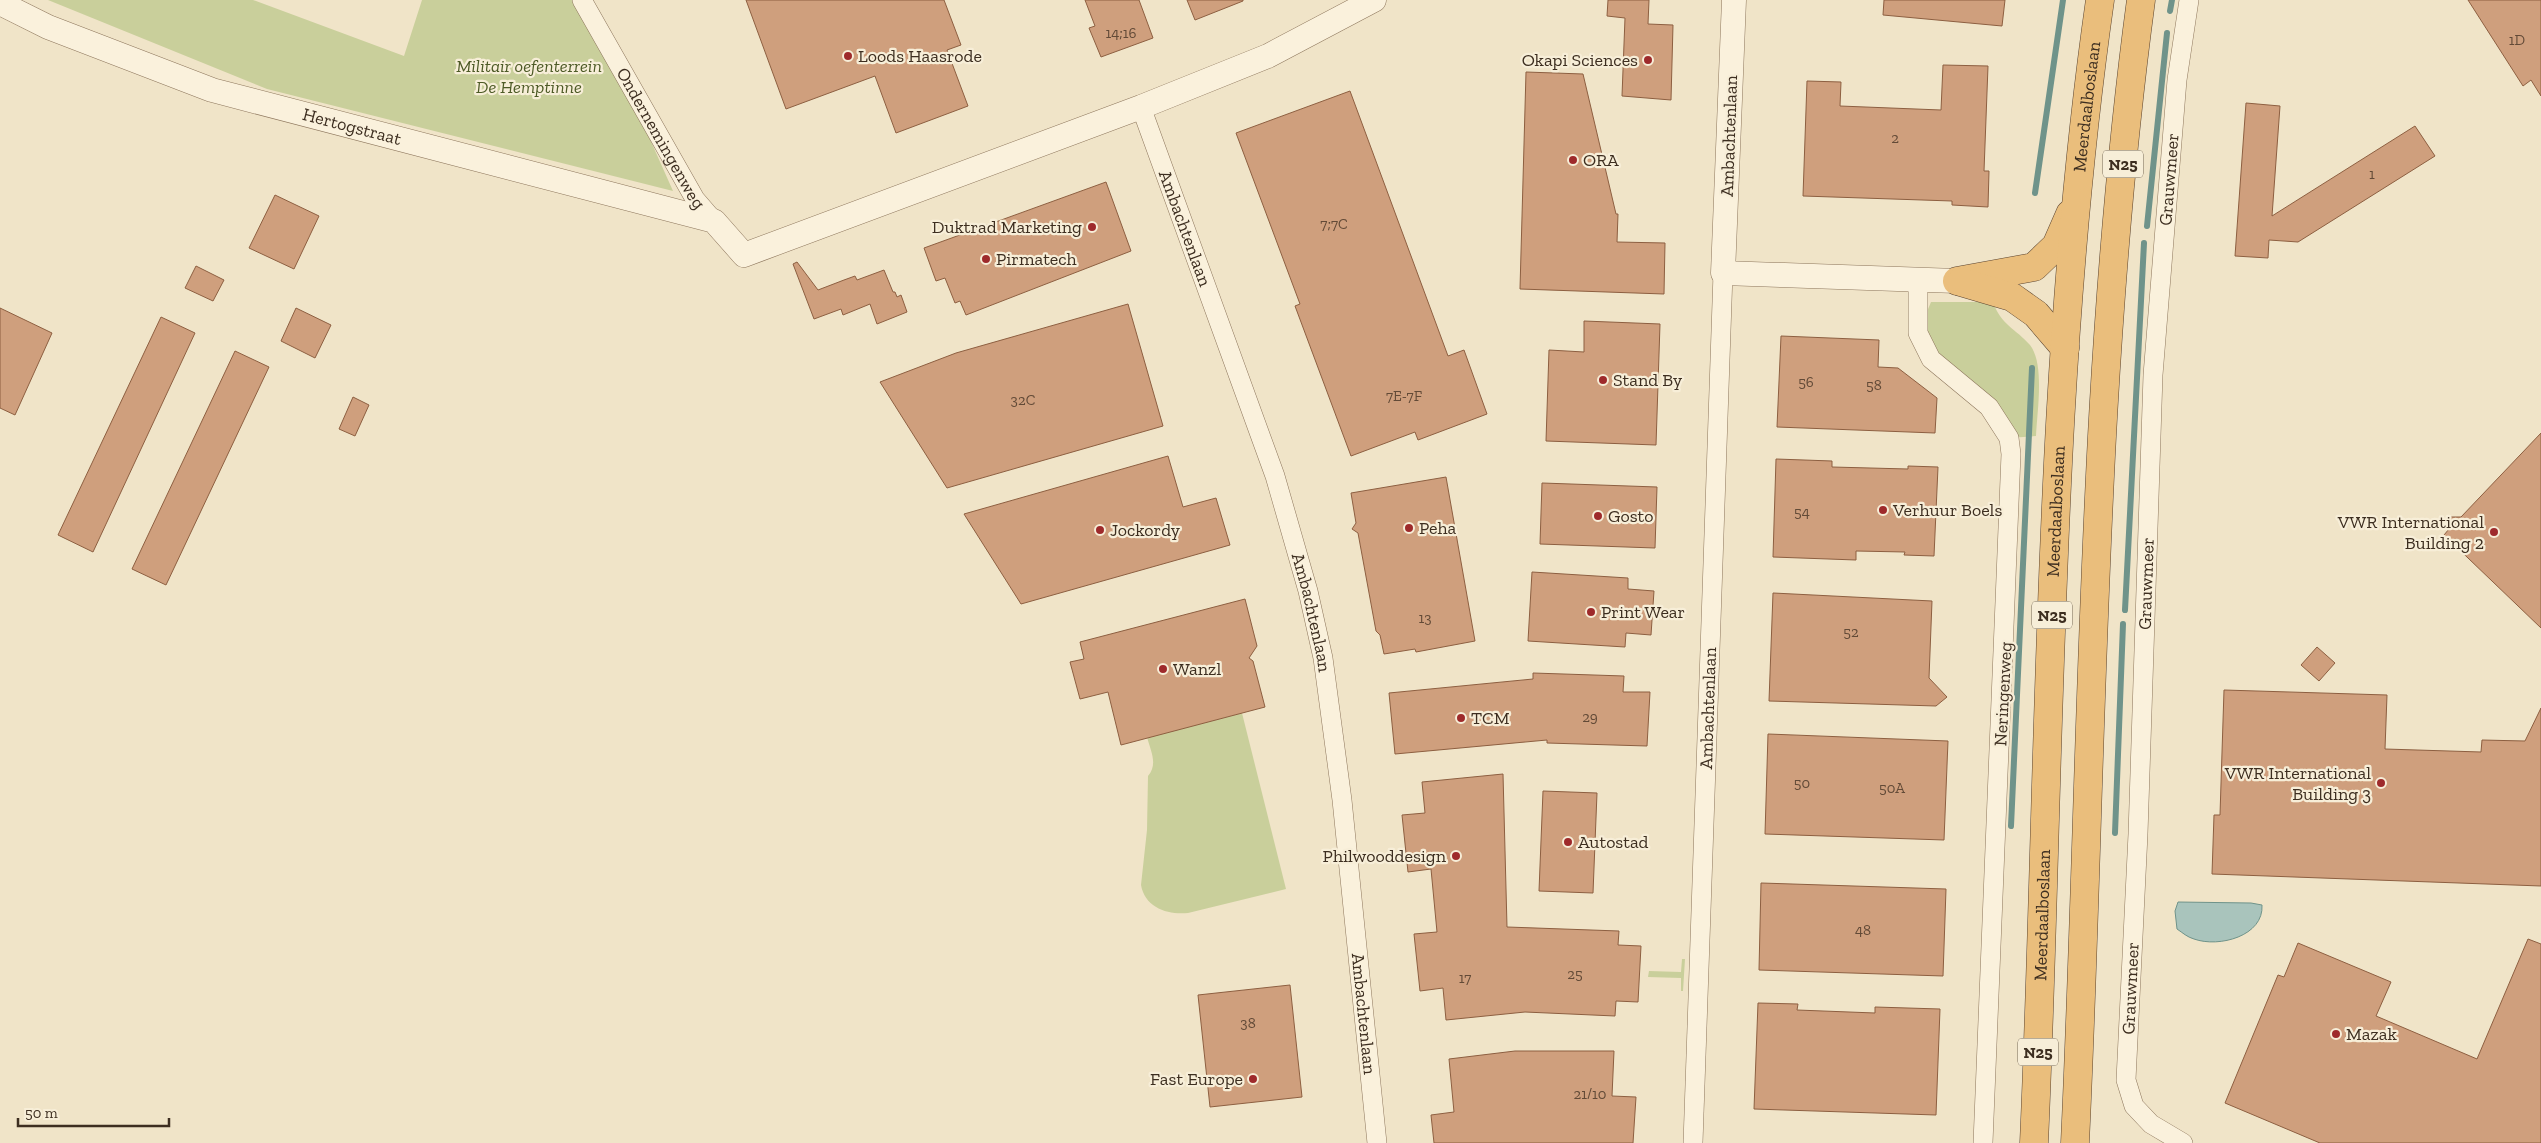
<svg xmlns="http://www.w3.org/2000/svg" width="2541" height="1143" font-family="'Zilla Slab',serif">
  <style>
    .green { fill: #c9cf9b }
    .water { fill: #a9c4bc; stroke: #6f938a }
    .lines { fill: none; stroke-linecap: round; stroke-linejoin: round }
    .stream { stroke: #6f938a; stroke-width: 6 }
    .building { fill: #cf9f7d; stroke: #8d5f41 }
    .minor-casing { stroke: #8d765c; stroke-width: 20 }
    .tertiary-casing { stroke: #8d765c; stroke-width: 25 }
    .trunk-casing { stroke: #5b4430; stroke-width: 29 }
    .minor { stroke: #faf1dc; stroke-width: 19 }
    .tertiary { stroke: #faf1dc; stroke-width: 24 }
    .trunk { stroke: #eabe7c; stroke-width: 28 }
    .poi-dot { fill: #9e2a2b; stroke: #f7eed8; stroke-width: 2 }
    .labels { text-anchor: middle; stroke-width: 4.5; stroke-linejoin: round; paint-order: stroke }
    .number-label { font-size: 15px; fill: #624a37 }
    .shield { fill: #f7eed8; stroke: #756857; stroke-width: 1 }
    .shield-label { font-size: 16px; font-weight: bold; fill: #3d2e20 }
    .poi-label { font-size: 18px; fill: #3d2e20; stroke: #f7eed8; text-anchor: start }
    .park-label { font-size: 18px; font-style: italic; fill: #4d5a26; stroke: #f7eed8 }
    .street-label { font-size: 18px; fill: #3d2e20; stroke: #f7eed8 }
  </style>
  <rect width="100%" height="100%" fill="#f0e4c8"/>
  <!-- green -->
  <path class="green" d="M48,0H253L404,56L422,0H577L645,128L673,191L267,89Z
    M1931,302H1993C2001,325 2015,328 2030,345C2045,364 2037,412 2036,436L2009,438L1918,333Z
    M1242,713L1286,889L1188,913C1168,915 1145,908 1141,885L1147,830L1148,776C1158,764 1151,752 1147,737Z
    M1682,959H1685L1683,991H1681V978L1648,977L1649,971L1681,972Z"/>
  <!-- water -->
  <path class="water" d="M2178,902L2251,903L2262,905C2264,936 2219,948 2194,939C2187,937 2183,933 2177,929L2175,911Z"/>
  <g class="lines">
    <!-- stream -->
    <path class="stream" d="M2170,11L2172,0
      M2035,193L2063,0
      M2147,226L2167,33
      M2125,610L2144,243
      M2011,826L2032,368
      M2115,833L2123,624"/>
  </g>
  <!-- building -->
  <path class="building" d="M746,0H944L961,45L947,50L968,106L896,133L875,76L786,109Z
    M1085,0H1139L1153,38L1101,57L1089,28L1095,26Z
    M1187,0H1243V1L1195,20Z
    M1608,0H1649L1648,24L1673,25L1671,100L1622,96L1625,18L1607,16Z
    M1884,0H2005L2002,26L1883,15Z
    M2468,0H2541V96L2531,80L2523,86Z
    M1943,65L1988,66L1984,171H1989L1988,207L1952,205V201L1803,196L1807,81L1841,82L1840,106L1941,110Z
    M1526,72L1583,74L1616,214H1618L1617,242L1665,243L1664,294L1520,289Z
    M1350,91L1448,356L1464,350L1487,414L1418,440L1415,432L1351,456L1295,306L1300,304L1236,133Z
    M2246,103L2280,106L2272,216L2415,126L2435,156L2298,242L2269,240L2268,258L2235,256Z
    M1106,182L1131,251L966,315L960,301L955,303L945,278L936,281L924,248Z
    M275,195L319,216L294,269L249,248Z
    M797,262L818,290L844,280L855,276L857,280L884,270L893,292H895L897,297L901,295L907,312L877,324L870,304L843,315L841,309L814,319L793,264Z
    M196,266L224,280L213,301L185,288Z
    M1128,304L1163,426L947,488L880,382L956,353Z
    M0,308L52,333L15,415L0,408Z
    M296,308L331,325L315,358L281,341Z
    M161,317L195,333L93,552L58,535Z
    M1584,321L1660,324L1656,445L1546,441L1549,350L1584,352Z
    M1781,336L1879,340L1878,367L1898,368L1937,398L1935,433L1777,427Z
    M235,351L269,367L166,585L132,569Z
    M353,397L369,405L355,436L339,429Z
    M2541,433V628L2444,535L2449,529V517H2461Z
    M1168,456L1183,507L1216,498L1230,545L1021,604L964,514Z
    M1776,459L1832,461V467L1908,469V466L1938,467L1934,556L1904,555L1905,552L1856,551V560L1773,557Z
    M1446,477L1475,641L1416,652L1415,649L1384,654L1380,635L1376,631L1358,533L1352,529L1356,523L1351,493Z
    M1542,483L1657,487L1655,548L1540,544Z
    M1532,572L1628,578V589L1654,591L1651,635L1626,633L1625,647L1528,641Z
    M1773,593L1932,601L1929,678L1947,697L1936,706L1769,701Z
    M1245,599L1257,646L1249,658L1253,661L1265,707L1121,745L1108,692L1080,699L1070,662L1084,659L1080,642Z
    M2317,647L2335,663L2319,681L2301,665Z
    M1533,673L1624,676L1623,692H1650L1647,746L1547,743V740L1395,754L1389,693L1533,679Z
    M2224,690L2387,695L2385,749L2481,752L2482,740L2525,741L2541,708V886L2212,874L2214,815H2220Z
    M1768,734L1948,741L1944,840L1765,834Z
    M1503,774L1507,927L1619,931L1618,945L1641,946L1638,1002L1616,1001L1615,1016L1525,1012L1446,1020L1443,988L1420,991L1414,934L1437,932L1431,869L1408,872L1402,815L1425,813L1422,782Z
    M1543,791L1597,793L1593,893L1539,891Z
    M1761,883L1946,889L1943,976L1759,970Z
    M2528,939L2541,944V1143H2320L2225,1103L2278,975L2284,977L2298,943L2391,982L2376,1016L2477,1059Z
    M1290,985L1302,1097L1210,1107L1198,995Z
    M1758,1003L1798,1004L1797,1010L1875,1013V1007L1940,1009L1936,1115L1754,1109Z
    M1515,1051H1614L1612,1096L1636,1097L1633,1143H1434L1431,1115L1454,1112L1449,1059Z"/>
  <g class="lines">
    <defs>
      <g id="minor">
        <path id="s1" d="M582,0L695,199L714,221"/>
        <path id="s2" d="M1141,107L1275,476L1308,591L1323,658L1342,800L1377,1143"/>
        <path d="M1918,281V333L1931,359L1989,407L2009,438L2011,454L1983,1143"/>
        <path id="s3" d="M1693,1143L1723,273"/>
        <path id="s4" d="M2183,1143L2151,1124L2134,1106L2126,1080L2138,834L2153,375L2177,80L2189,0"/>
      </g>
      <g id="tertiary">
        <path d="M1734,0L1723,273L1957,281"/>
        <path id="s5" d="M0,3L48,27L212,90L714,221L744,255L1141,107L1268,56L1374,0"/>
      </g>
      <g id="trunk">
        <path d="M1957,281L2034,267L2056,246L2070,214"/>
        <path d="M1961,282L2012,297L2036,314L2065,348"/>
        <path id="s6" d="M2034,1143C2051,763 2046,377 2100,0"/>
        <path d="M2075,1143C2093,762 2090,379 2141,0"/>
      </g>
    </defs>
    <!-- minor casing -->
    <use href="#minor" class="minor-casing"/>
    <!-- tertiary casing -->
    <use href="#tertiary" class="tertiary-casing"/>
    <!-- trunk casing -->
    <use href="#trunk" class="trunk-casing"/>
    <!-- minor -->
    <use href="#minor" class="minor"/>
    <!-- tertiary -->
    <use href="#tertiary" class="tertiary"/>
    <!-- trunk -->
    <use href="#trunk" class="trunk"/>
  </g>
  <!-- markers -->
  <g class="poi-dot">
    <circle cx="848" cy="56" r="5"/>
    <circle cx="1648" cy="60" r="5"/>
    <circle cx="1573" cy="160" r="5"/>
    <circle cx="1092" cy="227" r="5"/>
    <circle cx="986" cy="259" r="5"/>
    <circle cx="1603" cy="380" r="5"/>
    <circle cx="1883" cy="510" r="5"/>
    <circle cx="1598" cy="516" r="5"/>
    <circle cx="1409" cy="528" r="5"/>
    <circle cx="1100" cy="530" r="5"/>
    <circle cx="2494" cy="532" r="5"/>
    <circle cx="1591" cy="612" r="5"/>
    <circle cx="1163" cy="669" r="5"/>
    <circle cx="1461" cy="718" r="5"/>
    <circle cx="2381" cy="783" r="5"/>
    <circle cx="1568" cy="842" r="5"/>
    <circle cx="1456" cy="856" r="5"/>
    <circle cx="2336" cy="1034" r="5"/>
    <circle cx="1253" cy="1079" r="5"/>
  </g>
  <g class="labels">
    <!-- number labels -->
    <g class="number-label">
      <text x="1121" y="38">14;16</text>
      <text x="2517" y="45">1D</text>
      <text x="1895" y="143">2</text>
      <text x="2372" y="179">1</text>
      <text x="1334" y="229">7;7C</text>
      <text x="1806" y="387">56</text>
      <text x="1874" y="390">58</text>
      <text x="1404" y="401">7E-7F</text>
      <text x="1023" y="405">32C</text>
      <text x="1802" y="517">54</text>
      <text x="1425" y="623">13</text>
      <text x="1851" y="637">52</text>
      <text x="1590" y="722">29</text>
      <text x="1802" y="788">50</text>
      <text x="1892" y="793">50A</text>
      <text x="1863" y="935">48</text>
      <text x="1575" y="979">25</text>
      <text x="1465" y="983">17</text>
      <text x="1248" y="1028">38</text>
      <text x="1590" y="1099">21/10</text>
    </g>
    <!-- shield labels -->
    <g class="shield">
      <rect x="2103" y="150.5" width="40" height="27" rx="4"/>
      <rect x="2032" y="601.5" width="40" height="27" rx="4"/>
      <rect x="2018" y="1038.5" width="40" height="27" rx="4"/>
    </g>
    <g class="shield-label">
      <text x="2123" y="170">N25</text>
      <text x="2052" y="621">N25</text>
      <text x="2038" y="1058">N25</text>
    </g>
    <!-- poi labels -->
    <g class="poi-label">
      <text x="858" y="62">Loods Haasrode</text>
      <text x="1638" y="66" text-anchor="end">Okapi Sciences</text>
      <text x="1583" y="166">ORA</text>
      <text x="1082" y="233" text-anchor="end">Duktrad Marketing</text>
      <text x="996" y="265">Pirmatech</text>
      <text x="1613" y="386">Stand By</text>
      <text x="1893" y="516">Verhuur Boels</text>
      <text x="1608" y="522">Gosto</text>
      <text x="2484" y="528" text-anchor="end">VWR International<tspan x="2484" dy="21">Building 2</tspan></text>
      <text x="1419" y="534">Peha</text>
      <text x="1110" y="536">Jockordy</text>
      <text x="1601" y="618">Print Wear</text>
      <text x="1173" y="675">Wanzl</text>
      <text x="1471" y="724">TCM</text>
      <text x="2371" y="779" text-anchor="end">VWR International<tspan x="2371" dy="21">Building 3</tspan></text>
      <text x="1578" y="848">Autostad</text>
      <text x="1446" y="862" text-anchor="end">Philwooddesign</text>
      <text x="2346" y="1040">Mazak</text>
      <text x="1243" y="1085" text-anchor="end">Fast Europe</text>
    </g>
    <!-- park labels -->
    <g class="park-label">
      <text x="529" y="72">Militair oefenterrein<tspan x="529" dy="21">De Hemptinne</tspan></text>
    </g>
    <!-- street labels -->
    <g class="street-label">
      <text dy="6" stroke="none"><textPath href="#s6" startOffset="1038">Meerdaalboslaan</textPath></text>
      <text dy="6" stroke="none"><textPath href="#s5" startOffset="374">Hertogstraat</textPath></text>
      <text transform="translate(1729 136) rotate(-88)" y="6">Ambachtenlaan</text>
      <text dy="6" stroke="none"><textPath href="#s1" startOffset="159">Ondernemingenweg</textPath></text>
      <text dy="6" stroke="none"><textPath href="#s4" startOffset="991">Grauwmeer</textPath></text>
      <text dy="6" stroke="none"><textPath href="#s2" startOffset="129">Ambachtenlaan</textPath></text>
      <text dy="6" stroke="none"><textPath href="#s6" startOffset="632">Meerdaalboslaan</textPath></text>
      <text dy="6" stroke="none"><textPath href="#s4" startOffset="586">Grauwmeer</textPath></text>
      <text dy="6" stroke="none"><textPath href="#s2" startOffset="534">Ambachtenlaan</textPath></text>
      <text transform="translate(2003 694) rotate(-87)" y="6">Neringenweg</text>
      <text dy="6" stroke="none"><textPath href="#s3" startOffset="435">Ambachtenlaan</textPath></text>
      <text dy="6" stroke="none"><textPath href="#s6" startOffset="228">Meerdaalboslaan</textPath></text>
      <text dy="6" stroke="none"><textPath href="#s4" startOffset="181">Grauwmeer</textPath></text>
      <text dy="6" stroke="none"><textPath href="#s2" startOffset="939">Ambachtenlaan</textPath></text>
    </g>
  </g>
  <!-- scale -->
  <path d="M18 1118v8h151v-8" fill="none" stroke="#3d2e20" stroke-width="2.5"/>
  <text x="25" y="1118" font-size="15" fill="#3d2e20" stroke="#f7eed8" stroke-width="4" paint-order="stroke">50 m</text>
</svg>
